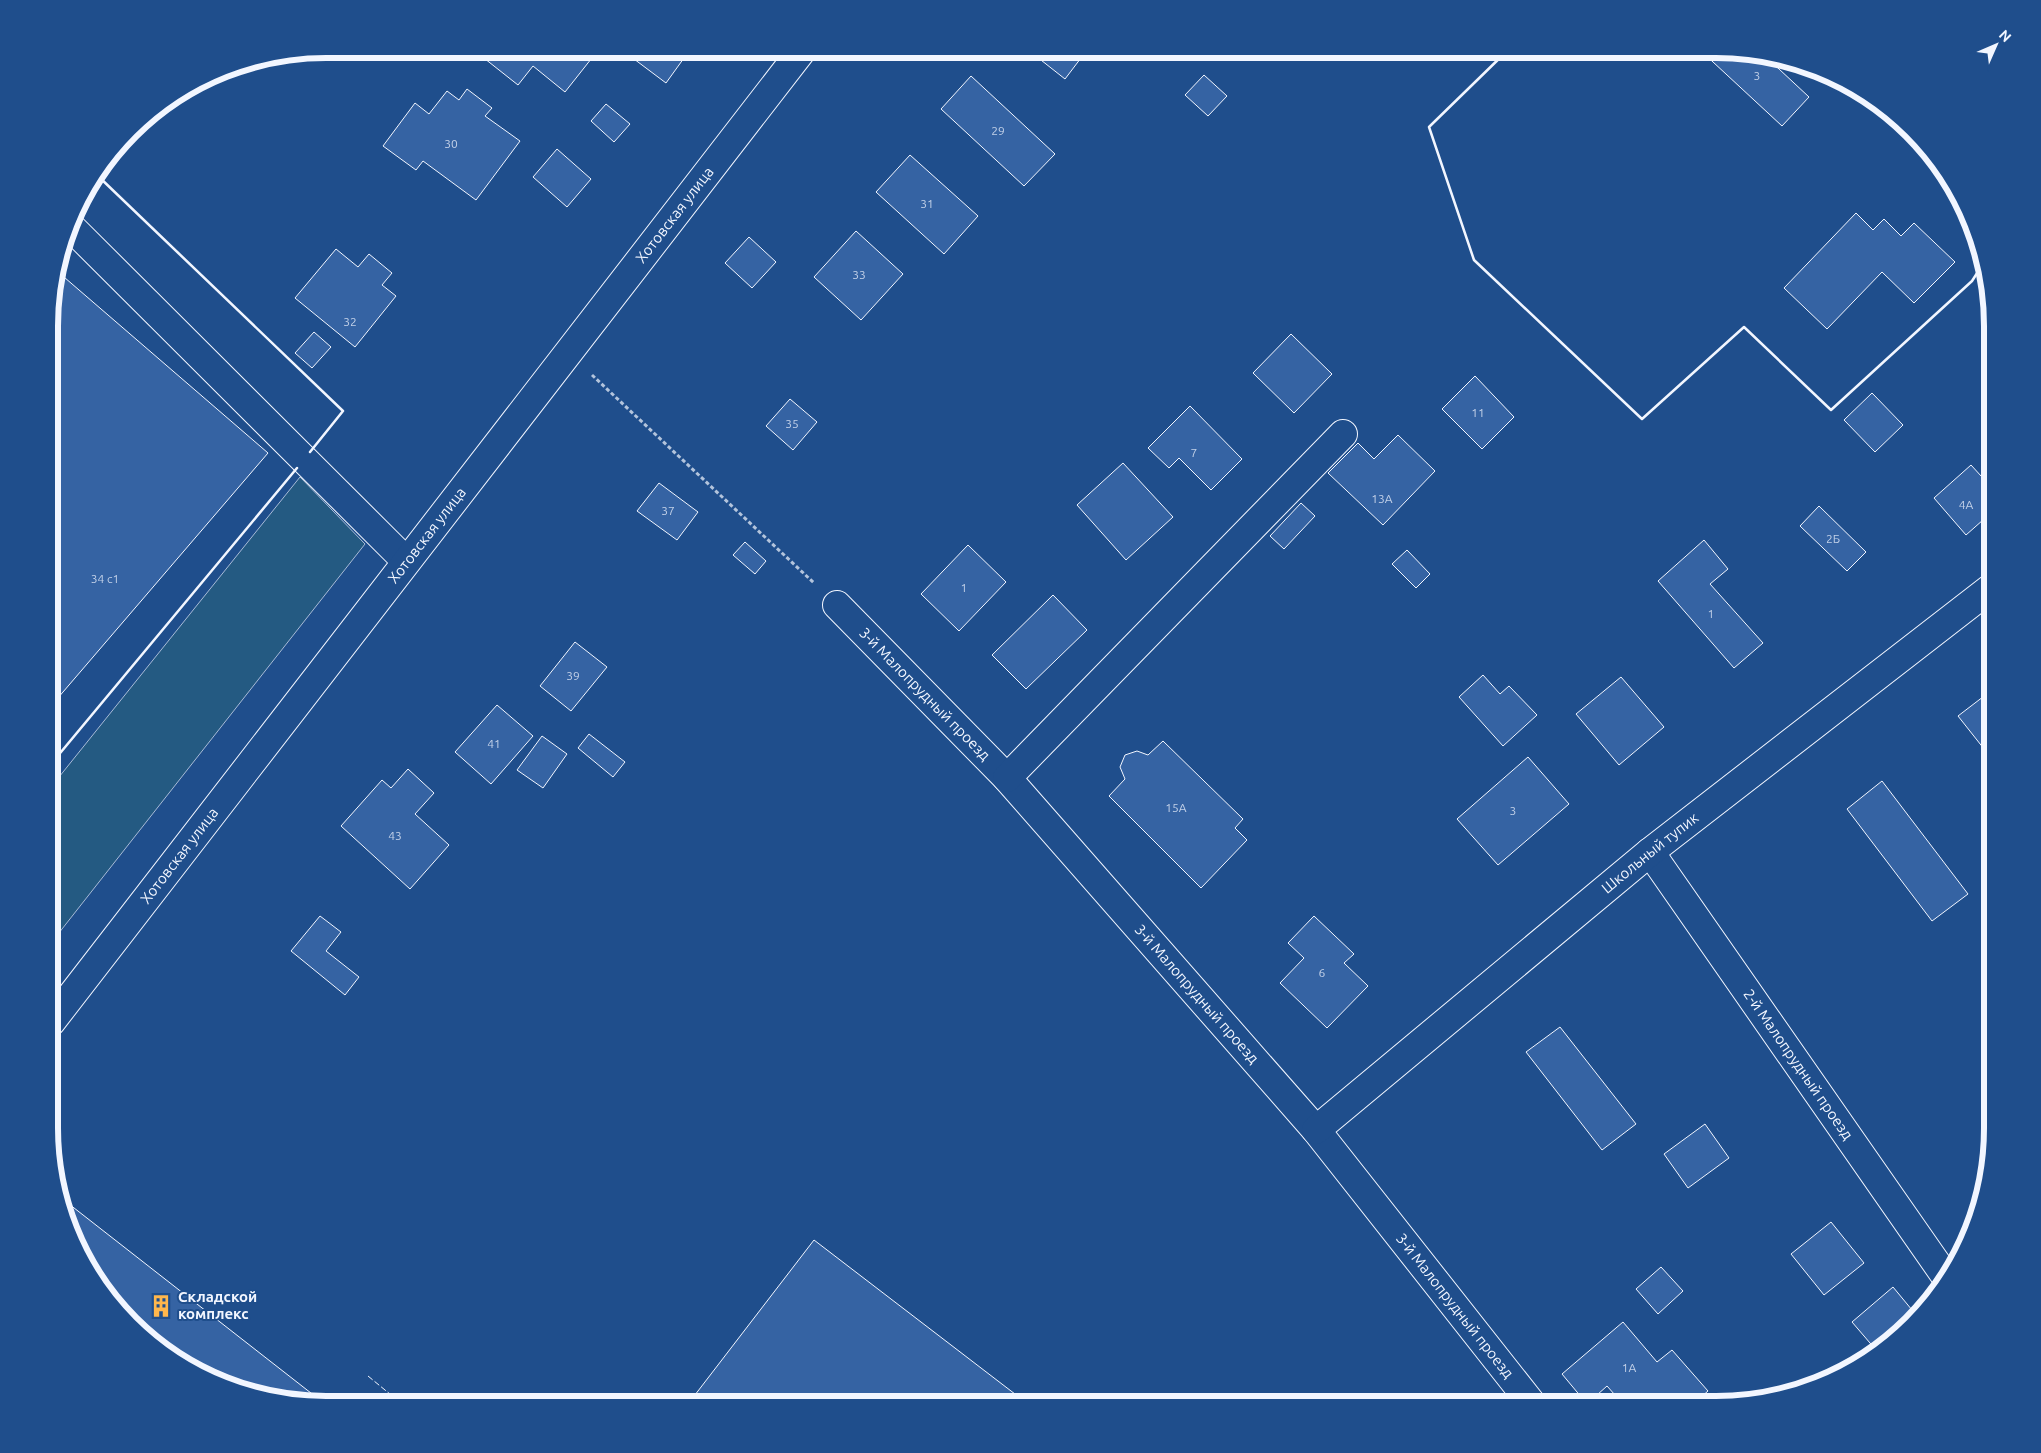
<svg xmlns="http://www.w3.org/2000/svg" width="2041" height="1453" font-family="Ubuntu,sans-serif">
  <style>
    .green { fill: #245a82; stroke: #a8bbd7 }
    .building { fill: #3563a3; stroke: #f2f6ff }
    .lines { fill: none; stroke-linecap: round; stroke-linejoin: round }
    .minor-casing { stroke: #f2f6ff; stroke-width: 30 }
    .path { stroke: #b3c4dc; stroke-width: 3; stroke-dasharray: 4 2.5; stroke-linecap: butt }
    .minor { stroke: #1f4e8c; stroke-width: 28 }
    .fence { stroke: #f2f6ff; stroke-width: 1; stroke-dasharray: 6 2.5; stroke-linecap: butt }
    .wall { stroke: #f2f6ff; stroke-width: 2.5 }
    .labels { text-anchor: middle; stroke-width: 4; stroke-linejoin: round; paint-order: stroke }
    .number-label { font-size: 12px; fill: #c3d1e8 }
    .street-label { font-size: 15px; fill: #f2f6ff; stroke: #1f4e8c }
    .poi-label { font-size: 15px; font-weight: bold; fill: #f2f6ff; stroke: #1f4e8c; text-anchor: start }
    .rim { fill: none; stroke: #f2f6ff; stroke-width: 6 }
  </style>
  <rect width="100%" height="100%" fill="#1f4e8c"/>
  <!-- green -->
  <path class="green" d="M300,477L365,544L51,943V787Z"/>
  <!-- building -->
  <path class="building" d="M477,49H599L565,92L533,66L518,85L475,51Z
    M629,49H671L684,58L666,83L626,53Z
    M1027,49H1077L1084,54L1065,79Z
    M1699,49H1734L1764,55L1809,97L1782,126Z
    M1204,75L1227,96L1208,116L1185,95Z
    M971,76L1055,154L1024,186L941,109Z
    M467,89L492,108L485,116L520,141L476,200L423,161L416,170L383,146L415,103L429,114L447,91L459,100Z
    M606,104L630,124L614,142L591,121Z
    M557,149L591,179L567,207L533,177Z
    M910,155L978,216L944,254L876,192Z
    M1856,213L1873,230L1884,219L1901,236L1914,223L1955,262L1914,303L1882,272L1827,329L1784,288Z
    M856,231L903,274L861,320L814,277Z
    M749,237L776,262L752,288L725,263Z
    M336,249L358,267L369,254L392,273L382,285L396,296L355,347L295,298Z
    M57,271L268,453L51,706V289Z
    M314,332L331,347L312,368L295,353Z
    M1291,334L1332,374L1294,413L1253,373Z
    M1475,376L1514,417L1482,449L1442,409Z
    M1872,393L1903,425L1875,452L1844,420Z
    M790,399L817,422L793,450L766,426Z
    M1190,406L1242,459L1211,490L1179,458L1169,468L1148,448Z
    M1398,435L1435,471L1383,525L1328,473L1358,443L1374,459Z
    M1123,463L1173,517L1126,560L1077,505Z
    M1971,465L1992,488V512L1966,535L1934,498Z
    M659,483L698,512L677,540L637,511Z
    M1301,503L1315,516L1284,549L1270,536Z
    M1819,506L1866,552L1847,571L1800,526Z
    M1704,540L1728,569L1710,584L1763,643L1734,668L1658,581Z
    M745,542L766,561L755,574L733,555Z
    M968,545L1006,582L959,631L921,594Z
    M1407,550L1430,574L1416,588L1392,564Z
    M1053,595L1087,630L1026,689L992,655Z
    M575,642L607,667L571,711L540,686Z
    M1483,675L1500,694L1509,686L1537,715L1503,746L1459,697Z
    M1621,677L1664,727L1619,765L1576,714Z
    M1992,690V759L1958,716Z
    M497,705L533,736L491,784L455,752Z
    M589,734L625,762L613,777L578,748Z
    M542,736L567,754L543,788L517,770Z
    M1163,741L1243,819L1235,828L1247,840L1201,888L1109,796L1125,779L1120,767L1125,755L1137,751L1148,755Z
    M1528,757L1569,804L1498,865L1457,819Z
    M408,769L434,793L415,814L449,845L410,889L341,826L382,780L391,788Z
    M1882,781L1968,894L1932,921L1847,809Z
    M320,916L341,932L326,951L359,977L345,995L291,951Z
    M1314,916L1354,954L1344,963L1368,986L1327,1028L1280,983L1304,958L1288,943Z
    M1560,1027L1636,1124L1602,1150L1526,1052Z
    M1705,1124L1729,1158L1688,1188L1664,1154Z
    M69,1204L325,1404H307L220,1383L157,1347L86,1266L66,1208Z
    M1831,1222L1864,1263L1824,1295L1791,1254Z
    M814,1240L1028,1404H688Z
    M1661,1267L1683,1291L1658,1314L1636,1289Z
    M1893,1287L1917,1316L1898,1336L1876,1350L1852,1322Z
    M1623,1322L1657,1362L1672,1350L1708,1391L1693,1404H1623L1607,1386L1587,1404L1562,1374Z"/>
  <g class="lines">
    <defs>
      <g id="minor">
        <path d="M70,226L406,561"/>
        <path id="s1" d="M837,605L1007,778L1316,1130L1532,1404"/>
        <path d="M1007,778L1343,434"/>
        <path id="s2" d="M1650,852L1946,1277"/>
        <path id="s3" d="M51,1022L803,49"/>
        <path id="s4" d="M1316,1130L1650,852L1992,587"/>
      </g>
    </defs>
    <!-- minor casing -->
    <use href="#minor" class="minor-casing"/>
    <!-- path -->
    <path class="path" d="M592,375L814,583"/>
    <!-- minor -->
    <use href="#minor" class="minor"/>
    <!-- fence -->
    <path class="fence" d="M368,1376L402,1404"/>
    <!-- wall -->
    <path class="wall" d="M1509,49L1429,127L1474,260L1642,419L1744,327L1831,410L1972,281L1981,267
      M98,176L343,411L310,452
      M51,764L297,468"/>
  </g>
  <!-- icons -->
  <defs>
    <symbol id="building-bare" viewBox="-9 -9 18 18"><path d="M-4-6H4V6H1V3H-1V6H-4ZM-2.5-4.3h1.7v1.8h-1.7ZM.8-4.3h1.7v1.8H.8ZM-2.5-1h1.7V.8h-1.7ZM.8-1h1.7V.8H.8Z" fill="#ffb74d" stroke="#1f4e8c" stroke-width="2.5" paint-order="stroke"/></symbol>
  </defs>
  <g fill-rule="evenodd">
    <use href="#building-bare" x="145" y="1290" width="32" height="32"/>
  </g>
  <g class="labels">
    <!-- number labels -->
    <g class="number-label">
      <text x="1757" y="80">3</text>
      <text x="998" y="135">29</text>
      <text x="451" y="148">30</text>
      <text x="927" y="208">31</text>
      <text x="859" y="279">33</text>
      <text x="350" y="326">32</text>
      <text x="1478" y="417">11</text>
      <text x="792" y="428">35</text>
      <text x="1194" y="457">7</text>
      <text x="1382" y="503">13А</text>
      <text x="1966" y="509">4А</text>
      <text x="668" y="515">37</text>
      <text x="1833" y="543">2Б</text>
      <text x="105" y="583">34 с1</text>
      <text x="964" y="592">1</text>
      <text x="1711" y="618">1</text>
      <text x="573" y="680">39</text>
      <text x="494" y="748">41</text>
      <text x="1176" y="812">15А</text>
      <text x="1513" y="815">3</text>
      <text x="395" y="840">43</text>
      <text x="1322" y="977">6</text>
      <text x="1629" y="1372">1А</text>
    </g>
    <!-- street labels -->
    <g class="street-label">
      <text dy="5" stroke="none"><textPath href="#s3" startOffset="1020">Хотовская улица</textPath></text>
      <text dy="5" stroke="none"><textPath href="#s3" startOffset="615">Хотовская улица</textPath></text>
      <text dy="5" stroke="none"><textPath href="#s1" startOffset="125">3-й Малопрудный проезд</textPath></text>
      <text dy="5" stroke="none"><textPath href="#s4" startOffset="434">Школьный тупик</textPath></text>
      <text dy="5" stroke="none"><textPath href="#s3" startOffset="210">Хотовская улица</textPath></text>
      <text dy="5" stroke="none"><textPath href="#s1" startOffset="530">3-й Малопрудный проезд</textPath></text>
      <text dy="5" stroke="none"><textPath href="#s2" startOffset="259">2-й Малопрудный проезд</textPath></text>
      <text dy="5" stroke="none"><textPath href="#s1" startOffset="935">3-й Малопрудный проезд</textPath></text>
    </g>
    <!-- poi labels -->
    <g class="poi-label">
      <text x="178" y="1302">Складской<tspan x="178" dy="17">комплекс</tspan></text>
    </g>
  </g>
  <!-- crop -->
  <path d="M0 0H2041V1453H0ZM326 58H1716A268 268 0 0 1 1984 326V1128A268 268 0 0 1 1716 1396H326A268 268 0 0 1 58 1128V326A268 268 0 0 1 326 58Z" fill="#1f4e8c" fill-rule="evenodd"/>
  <path class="rim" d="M326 58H1716A268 268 0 0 1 1984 326V1128A268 268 0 0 1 1716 1396H326A268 268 0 0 1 58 1128V326A268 268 0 0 1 326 58Z"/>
  <!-- north arrow -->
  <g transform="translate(1996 45) rotate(45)" stroke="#1f4e8c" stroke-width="4" paint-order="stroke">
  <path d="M0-4L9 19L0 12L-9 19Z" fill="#f2f6ff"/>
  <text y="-8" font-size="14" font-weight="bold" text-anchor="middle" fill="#f2f6ff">N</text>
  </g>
</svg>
